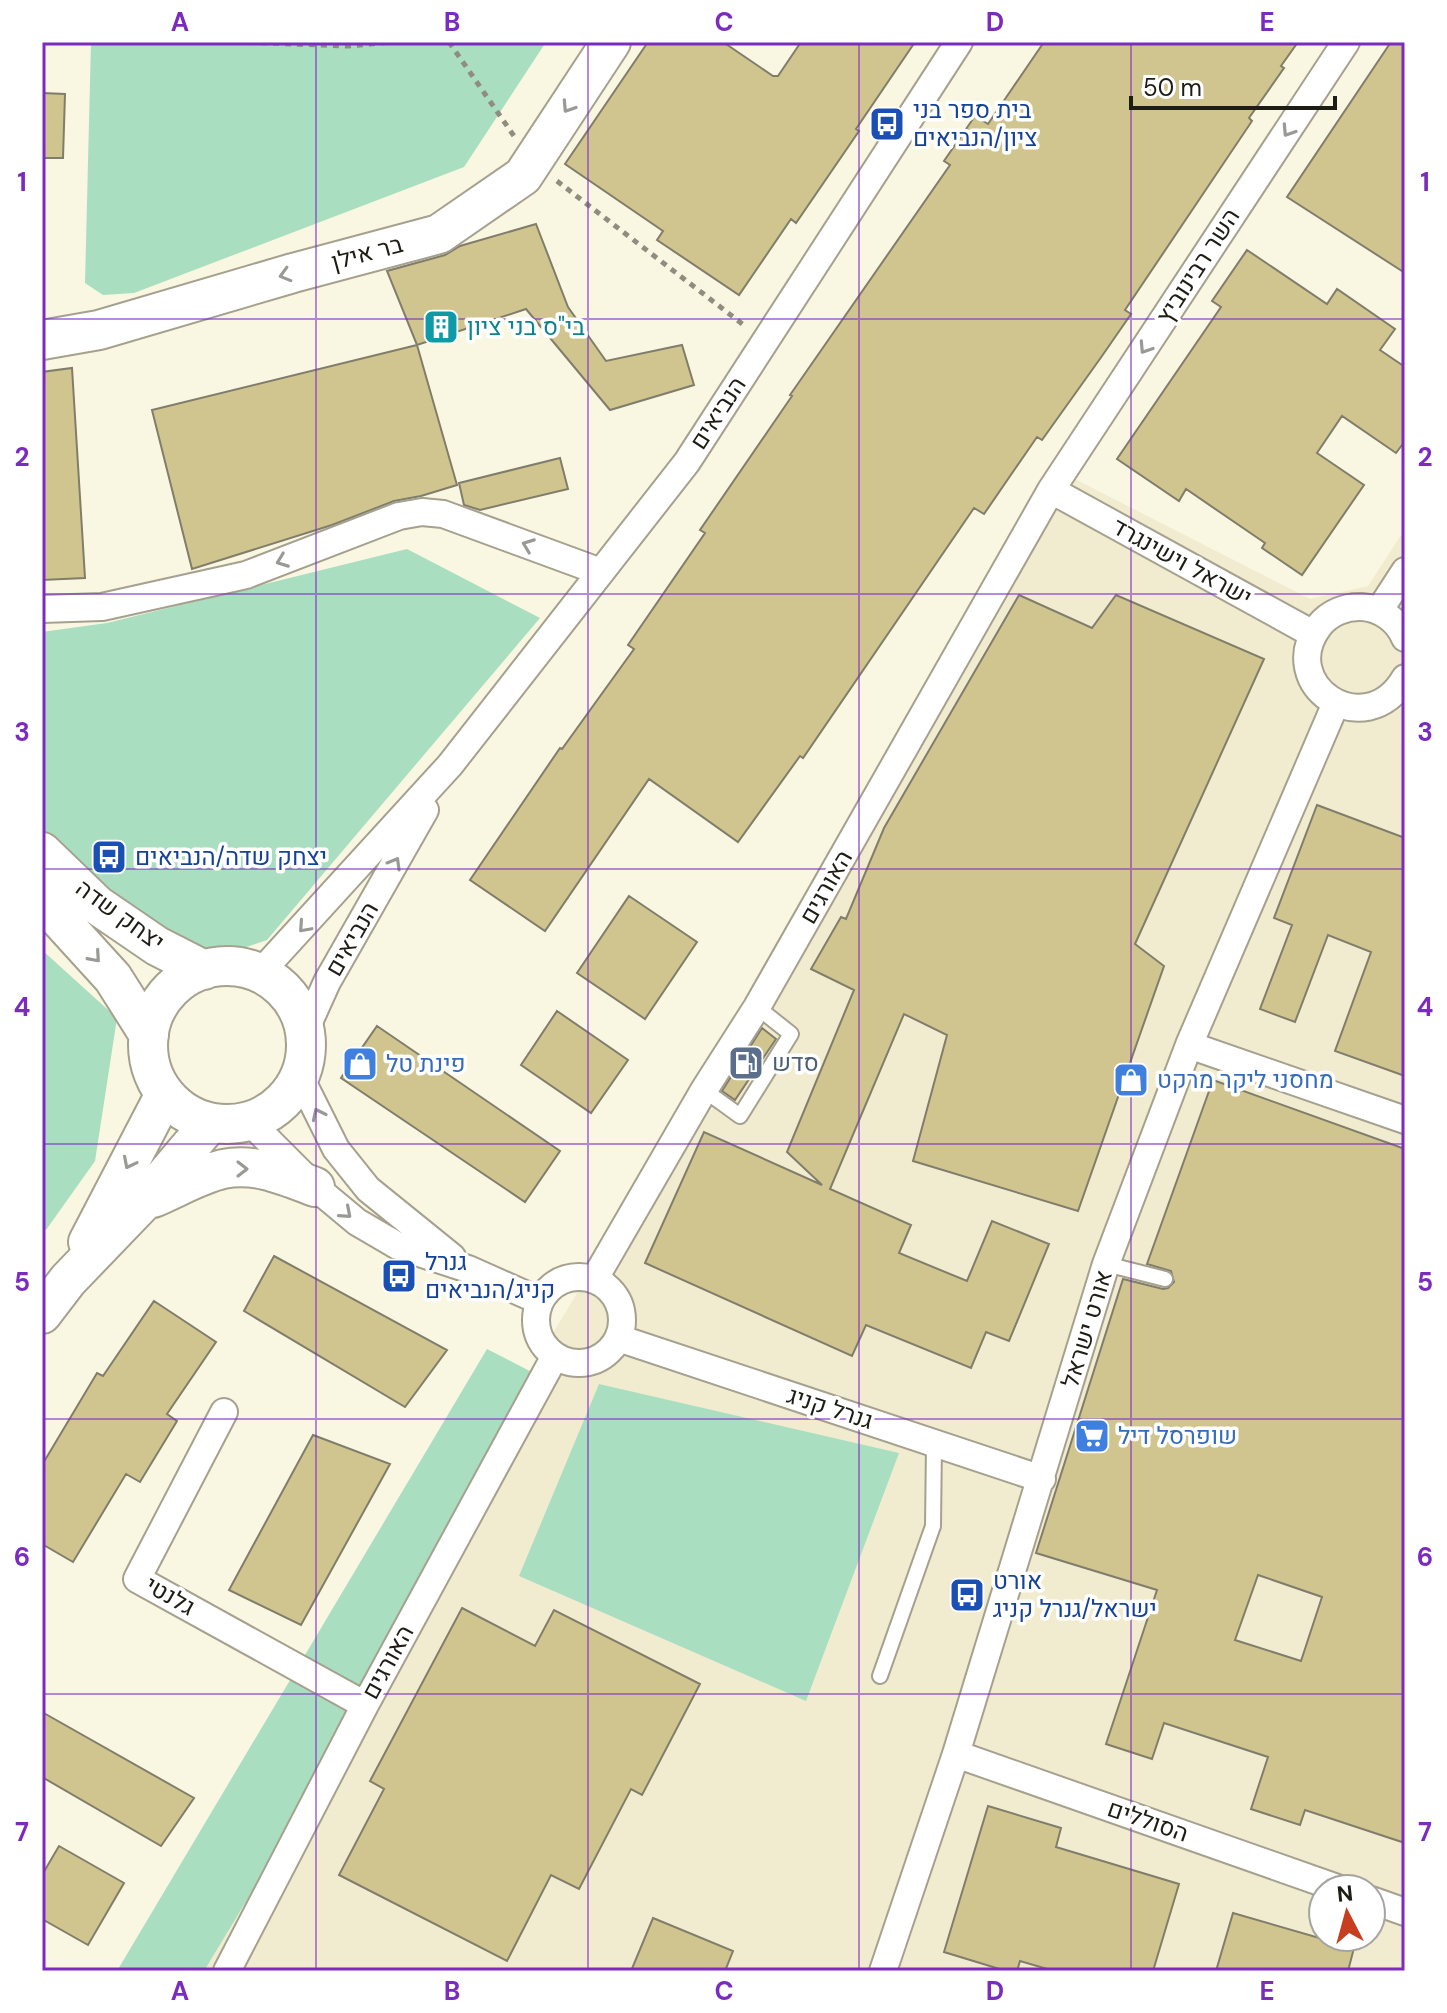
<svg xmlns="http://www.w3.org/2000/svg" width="1447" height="2013" font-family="'DM Sans',Heebo,sans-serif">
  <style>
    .built { fill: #f1ecd0; fill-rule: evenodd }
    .green { fill: #a9dec0 }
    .building { fill: #d0c58f; stroke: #807d6b; stroke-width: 2; fill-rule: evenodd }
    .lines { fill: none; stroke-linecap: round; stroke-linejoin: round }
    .lane-casing { stroke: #a5a18e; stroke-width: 18 }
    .street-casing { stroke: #a5a18e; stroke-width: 30 }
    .secondary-casing { stroke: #a5a18e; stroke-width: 42 }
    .path { stroke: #8f8d80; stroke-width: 5; stroke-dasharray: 6 6; stroke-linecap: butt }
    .lane { stroke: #fff; stroke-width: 14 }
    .street { stroke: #fff; stroke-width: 26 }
    .secondary { stroke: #fff; stroke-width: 38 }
    .oneway { stroke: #999996 }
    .grid { fill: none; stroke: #7b2cbf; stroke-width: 2; stroke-opacity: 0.55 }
    .labels { text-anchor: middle; stroke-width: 7; stroke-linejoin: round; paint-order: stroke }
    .transit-label { font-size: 24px; fill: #164399; stroke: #fff; text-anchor: start }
    .street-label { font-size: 24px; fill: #1d1c15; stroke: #fff }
    .culture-label { font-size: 24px; fill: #0d838f; stroke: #fff; text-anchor: start }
    .service-label { font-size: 24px; fill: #4e5e75; stroke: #fff; text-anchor: start }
    .shop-label { font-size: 24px; fill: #366cbe; stroke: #fff; text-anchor: start }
    .neatline { fill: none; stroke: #7b2cbf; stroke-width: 3 }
    .grid-label { font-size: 26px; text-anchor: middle; font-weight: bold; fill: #7b2cbf }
  </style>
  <rect width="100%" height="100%" fill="#f9f6e2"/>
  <!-- built -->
  <path class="built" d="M1071,477L1310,599L1368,586L1405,529V1971H178L533,1366ZM1323,1889H1371V1937H1323Z"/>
  <!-- green -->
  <path class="green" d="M91,42H546L464,167L134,293L103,295L85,283Z
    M407,549L540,618L267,940L226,954L198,952L140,926L42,841V632L107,623Z
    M42,950L117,1018L95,1161L46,1230L42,1227Z
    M487,1349L551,1382L365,1705L204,1971H117Z
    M599,1384L899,1453L806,1701L519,1576Z"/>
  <!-- building -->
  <path class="building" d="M648,42H723L773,76H778L801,42H915L856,129L859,131L796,223L791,219L739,295L657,240L663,231L565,164Z
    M1044,42H1298L1281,66L1284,68L1249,118L1252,121L1125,310L1131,314L1102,356L1042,440L1037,437L984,514L974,508L803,758L800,756L738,842L649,779L545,931L470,880L560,748L562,749L634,649L628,645L705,533L700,530L792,396L790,395L950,165L944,161L975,116L988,124Z
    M1391,42H1405V273L1287,197Z
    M42,93L65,94L63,158H42Z
    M536,224L568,307L606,361L682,345L694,385L610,410L526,309L417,345L387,271L445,255L460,246Z
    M1247,250L1327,304L1337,289L1395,329L1380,350L1405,367V441L1396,453L1342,416L1317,453L1364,485L1302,575L1262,548L1265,543L1186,489L1179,501L1117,459L1221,307L1212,301Z
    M417,345L457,485L421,496L394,501L332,525L192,569L152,410Z
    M72,368L85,578L42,580V372Z
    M560,458L568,489L480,510L464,505L459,483Z
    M1019,595L1092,628L1116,595L1264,659L1135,944L1164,966L1078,1211L913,1161L947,1035L904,1014L830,1189L911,1225L899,1253L967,1281L992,1221L1049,1244L1009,1341L986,1332L971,1368L866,1325L852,1356L645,1263L704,1132L822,1185L787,1152L854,990L811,969L841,917L846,919L884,828Z
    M1317,805L1405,838V1076L1335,1051L1371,952L1328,935L1295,1022L1260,1009L1292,925L1274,918Z
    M629,896L697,942L645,1019L577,973Z
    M557,1011L628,1060L591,1113L521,1065Z
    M377,1026L560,1151L525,1202L341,1078Z
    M762,1028L776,1039L735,1100L722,1091Z
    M1213,1080L1405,1149V1843L1305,1810L1300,1825L1251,1809L1268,1757L1164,1723L1152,1759L1106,1744L1157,1590L1036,1553L1123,1279L1163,1289L1168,1288L1174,1282L1171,1271L1147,1264ZM1258,1575L1322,1597L1301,1661L1235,1640Z
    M274,1256L447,1350L405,1407L244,1311Z
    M154,1301L216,1342L167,1414L177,1421L140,1482L126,1474L73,1562L42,1544V1465L97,1373L103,1376Z
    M313,1435L390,1464L301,1625L229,1590Z
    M462,1608L535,1646L554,1610L700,1684L642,1795L631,1789L579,1889L551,1875L507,1961L339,1875L384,1789L370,1781Z
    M42,1712L194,1798L161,1846L42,1777Z
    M988,1806L1061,1828L1056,1847L1179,1884L1153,1971H1054L1020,1961L1017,1971H1006L944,1952Z
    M59,1846L124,1883L88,1945L42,1919V1875Z
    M1233,1913L1354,1948L1348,1971H1216Z
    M653,1918L733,1951L725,1971H631Z"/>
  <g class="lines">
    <defs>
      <path id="lane" d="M704,1090L740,1116L791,1034L757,1007
        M1106,1264L1165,1279
        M880,1676L933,1526L934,1443"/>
      <path id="street" d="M1051,490L1313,634
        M42,609L102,607L246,575L399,516L422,512L443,514L601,572
        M1379,611L1405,571
        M1405,638C1398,621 1381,608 1362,607C1346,606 1329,613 1319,626C1275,684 1365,746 1405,678
        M260,973L450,765L687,462L959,42
        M305,1031L327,982L425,810
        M1189,1045L1405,1120
        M300,1077L336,1149L368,1189L452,1257
        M249,1121L315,1187L357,1222L398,1246L468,1269L540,1301
        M536 1320a43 43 0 1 1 86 0a43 43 0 1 1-86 0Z
        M594,1280L704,1090L757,1007L1051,490L1346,42
        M618,1338L1042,1479
        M224,1412L137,1579L365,1705
        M956,1754L1340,1889
        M1371,1900L1405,1912
        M227,1971L365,1705L555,1356
        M883,1971L956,1754L1106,1264L1189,1045L1336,703"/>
      <path id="secondary" d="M42,340L99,330L293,273L439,234L523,176L611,42
        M42,852L97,905L157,946L204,970
        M42,900L113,978L149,1035
        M148 1045a79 79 0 1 1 158 0a79 79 0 1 1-158 0Z
        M153,1198C175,1189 200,1174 223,1169C255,1162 286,1176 315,1187
        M88,1242L165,1094
        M42,1314L68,1280L143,1202L210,1123"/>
    </defs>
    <!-- lane casing -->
    <use href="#lane" class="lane-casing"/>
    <!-- street casing -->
    <use href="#street" class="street-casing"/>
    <!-- secondary casing -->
    <use href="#secondary" class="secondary-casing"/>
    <!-- path -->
    <path class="path" d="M237,42L348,46L393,42
      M449,42L514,136
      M557,181L745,326"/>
    <!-- lane -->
    <use href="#lane" class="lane"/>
    <!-- street -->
    <use href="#street" class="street"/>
    <!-- secondary -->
    <use href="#secondary" class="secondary"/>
  </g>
  <!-- one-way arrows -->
  <defs><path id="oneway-chevron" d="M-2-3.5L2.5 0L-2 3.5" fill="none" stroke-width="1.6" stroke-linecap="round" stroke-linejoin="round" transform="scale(2)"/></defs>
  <g class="oneway">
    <use href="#oneway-chevron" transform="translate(568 107) rotate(123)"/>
    <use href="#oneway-chevron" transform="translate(1288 131) rotate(123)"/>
    <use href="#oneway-chevron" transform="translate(285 275) rotate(164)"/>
    <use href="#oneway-chevron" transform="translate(1145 348) rotate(123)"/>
    <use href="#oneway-chevron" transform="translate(528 545) rotate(-159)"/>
    <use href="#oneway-chevron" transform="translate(282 561) rotate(159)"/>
    <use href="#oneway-chevron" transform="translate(395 863) rotate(-60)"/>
    <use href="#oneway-chevron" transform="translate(304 927) rotate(132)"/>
    <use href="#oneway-chevron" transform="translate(95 957) rotate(49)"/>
    <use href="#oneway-chevron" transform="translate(318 1114) rotate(-116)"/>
    <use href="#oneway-chevron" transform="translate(129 1163) rotate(117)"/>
    <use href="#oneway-chevron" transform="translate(242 1169)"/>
    <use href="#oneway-chevron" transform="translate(346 1213) rotate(41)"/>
  </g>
  <!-- grid -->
  <path class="grid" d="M316,42V1971M588,42V1971M859,42V1971M1131,42V1971M42,319H1405M42,594H1405M42,869H1405M42,1144H1405M42,1419H1405M42,1694H1405"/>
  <!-- icons -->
  <defs>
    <symbol id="bus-square" viewBox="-11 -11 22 22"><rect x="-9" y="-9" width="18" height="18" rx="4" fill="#1a4fb4" stroke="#fff"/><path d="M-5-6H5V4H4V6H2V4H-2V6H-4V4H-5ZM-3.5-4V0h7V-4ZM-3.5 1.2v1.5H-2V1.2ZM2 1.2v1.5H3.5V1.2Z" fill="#fff"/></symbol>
    <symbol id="building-square" viewBox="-11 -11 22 22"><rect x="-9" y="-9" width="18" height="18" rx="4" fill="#0f9aa8" stroke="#fff"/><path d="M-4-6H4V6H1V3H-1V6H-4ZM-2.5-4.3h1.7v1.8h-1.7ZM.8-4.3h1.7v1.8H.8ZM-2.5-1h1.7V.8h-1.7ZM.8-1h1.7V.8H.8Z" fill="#fff"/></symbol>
    <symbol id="fuel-square" viewBox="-11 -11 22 22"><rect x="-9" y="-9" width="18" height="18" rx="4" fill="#5c6f8a" stroke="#fff"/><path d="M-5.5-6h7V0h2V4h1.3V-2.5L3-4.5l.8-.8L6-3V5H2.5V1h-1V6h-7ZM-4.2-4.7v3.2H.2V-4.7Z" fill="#fff"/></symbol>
    <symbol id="shop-square" viewBox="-11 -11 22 22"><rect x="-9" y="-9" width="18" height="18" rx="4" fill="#3f7fe0" stroke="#fff"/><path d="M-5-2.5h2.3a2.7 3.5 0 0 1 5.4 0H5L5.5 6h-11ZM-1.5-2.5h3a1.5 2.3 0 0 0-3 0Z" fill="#fff"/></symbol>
    <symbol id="supermarket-square" viewBox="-11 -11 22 22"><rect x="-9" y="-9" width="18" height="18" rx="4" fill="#3f7fe0" stroke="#fff"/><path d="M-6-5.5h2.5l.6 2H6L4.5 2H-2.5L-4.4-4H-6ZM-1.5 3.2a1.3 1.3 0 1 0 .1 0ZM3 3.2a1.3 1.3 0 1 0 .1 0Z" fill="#fff"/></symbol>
  </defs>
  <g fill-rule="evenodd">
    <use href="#bus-square" x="867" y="104" width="40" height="40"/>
    <use href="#building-square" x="421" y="307" width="40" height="40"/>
    <use href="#bus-square" x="89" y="837" width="40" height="40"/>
    <use href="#fuel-square" x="726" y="1043" width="40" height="40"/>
    <use href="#shop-square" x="340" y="1044" width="40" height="40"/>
    <use href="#shop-square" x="1111" y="1060" width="40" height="40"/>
    <use href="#bus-square" x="379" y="1256" width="40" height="40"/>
    <use href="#supermarket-square" x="1072" y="1416" width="40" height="40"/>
    <use href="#bus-square" x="947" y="1575" width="40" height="40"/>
  </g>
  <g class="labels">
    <!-- transit labels -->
    <g class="transit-label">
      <text x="913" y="118">בית ספר בני<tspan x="913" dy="28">ציון/הנביאים</tspan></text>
      <text x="135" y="865">יצחק שדה/הנביאים</text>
      <text x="425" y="1270">גנרל<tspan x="425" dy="28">קניג/הנביאים</tspan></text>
      <text x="993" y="1589">אורט<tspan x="993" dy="28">ישראל/גנרל קניג</tspan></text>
    </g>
    <!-- street labels -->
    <g class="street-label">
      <text transform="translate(367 253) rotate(-15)" y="8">בר אילן</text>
      <text transform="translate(1198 266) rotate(-57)" y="8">השר רבינוביץ</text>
      <text transform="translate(718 413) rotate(-57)" y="8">הנביאים</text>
      <text transform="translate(1182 562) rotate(29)" y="8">ישראל וישינגרד</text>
      <text transform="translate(826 887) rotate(-60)" y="8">האורגים</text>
      <text transform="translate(120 915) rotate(36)" y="8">יצחק שדה</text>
      <text transform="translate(352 939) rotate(-60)" y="8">הנביאים</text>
      <text transform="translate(1087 1329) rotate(-73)" y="8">אורט ישראל</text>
      <text transform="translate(830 1408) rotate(18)" y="8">גנרל קניג</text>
      <text transform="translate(170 1596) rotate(30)" y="8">גלנטי</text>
      <text transform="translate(388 1662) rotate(-61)" y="8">האורגים</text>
      <text transform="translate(1148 1821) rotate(19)" y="8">הסוללים</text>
    </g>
    <!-- culture labels -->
    <g class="culture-label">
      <text x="467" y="335">בי"ס בני ציון</text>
    </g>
    <!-- service labels -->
    <g class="service-label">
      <text x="772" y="1071">סדש</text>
    </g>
    <!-- shop labels -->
    <g class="shop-label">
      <text x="386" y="1072">פינת טל</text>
      <text x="1157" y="1088">מחסני ליקר מרקט</text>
      <text x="1118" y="1444">שופרסל דיל</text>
    </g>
  </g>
  <!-- border -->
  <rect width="1447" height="2013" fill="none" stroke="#ffffff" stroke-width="88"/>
  <!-- north arrow -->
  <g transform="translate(1347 1913) rotate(354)"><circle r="38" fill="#ffffff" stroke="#a5a4a1" stroke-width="2"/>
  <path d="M0-6L14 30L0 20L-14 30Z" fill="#c73d20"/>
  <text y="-12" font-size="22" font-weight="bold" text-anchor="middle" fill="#1d1c15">N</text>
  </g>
  <!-- scale -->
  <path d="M1131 96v12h204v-12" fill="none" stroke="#1d1c15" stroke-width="4"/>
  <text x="1143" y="96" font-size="24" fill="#1d1c15" stroke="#ffffff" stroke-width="6" paint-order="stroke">50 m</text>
  <rect x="44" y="44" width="1359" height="1925" class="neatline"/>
  <g class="grid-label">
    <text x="180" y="31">A</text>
    <text x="452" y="31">B</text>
    <text x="724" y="31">C</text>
    <text x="995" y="31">D</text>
    <text x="1267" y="31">E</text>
    <text x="22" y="191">1</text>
    <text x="1425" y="191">1</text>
    <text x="22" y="466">2</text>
    <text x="1425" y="466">2</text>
    <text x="22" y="741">3</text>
    <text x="1425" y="741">3</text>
    <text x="22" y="1016">4</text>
    <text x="1425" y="1016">4</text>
    <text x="22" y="1291">5</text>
    <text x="1425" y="1291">5</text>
    <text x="22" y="1566">6</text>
    <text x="1425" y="1566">6</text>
    <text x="22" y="1841">7</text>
    <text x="1425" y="1841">7</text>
    <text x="180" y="2000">A</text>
    <text x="452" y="2000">B</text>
    <text x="724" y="2000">C</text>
    <text x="995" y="2000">D</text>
    <text x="1267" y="2000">E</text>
  </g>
</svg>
